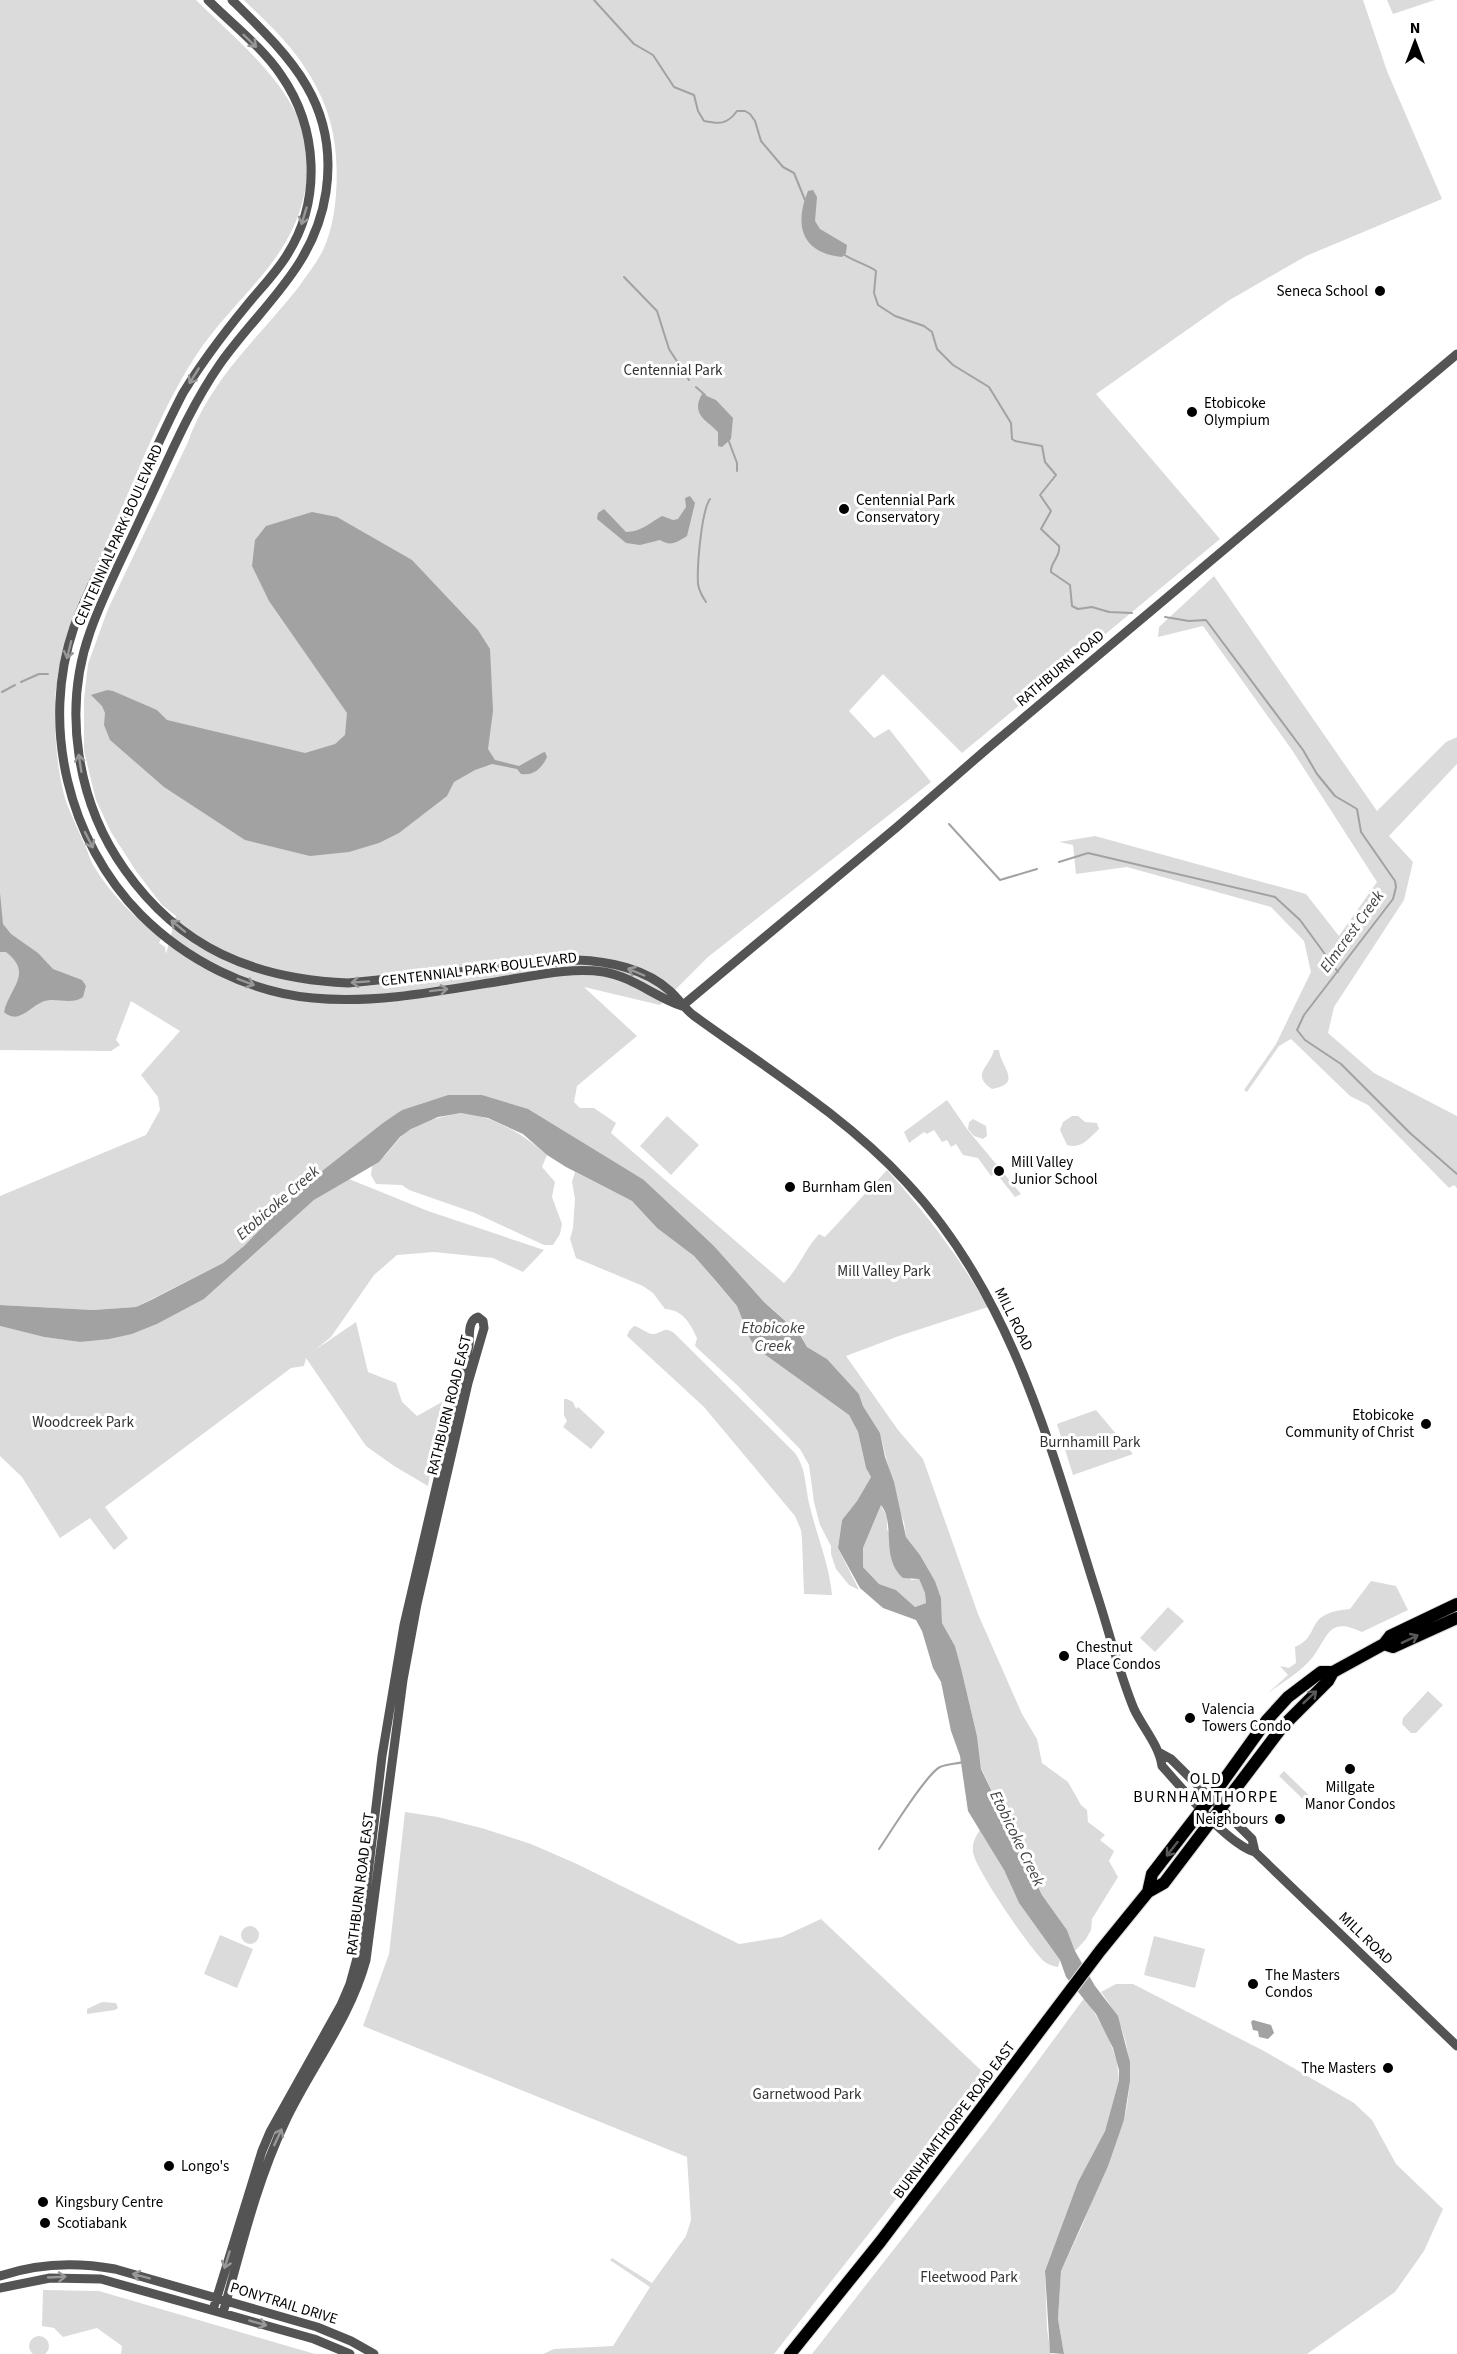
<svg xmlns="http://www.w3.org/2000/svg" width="1457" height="2354" font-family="'Source Sans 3',sans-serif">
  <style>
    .green { fill: #dbdbdb }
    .water { fill: #a2a2a2; fill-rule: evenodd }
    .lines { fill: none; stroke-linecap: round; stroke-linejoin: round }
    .stream { stroke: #a2a2a2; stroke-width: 2 }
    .major-casing { stroke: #dbdbdb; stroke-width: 14 }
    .minor { stroke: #545454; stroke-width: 9 }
    .major { stroke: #000; stroke-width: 12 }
    .oneway { stroke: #989898 }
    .oneway2 { stroke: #595959 }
    .poi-dot { fill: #000; stroke: #fff; stroke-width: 2 }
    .labels { text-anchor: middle; stroke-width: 6; stroke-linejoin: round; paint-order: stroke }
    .poi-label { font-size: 15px; fill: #000; stroke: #fff; text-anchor: start }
    .park-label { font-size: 15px; fill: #323232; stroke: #fff }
    .street-label { font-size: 15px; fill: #000; stroke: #fff }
    .water-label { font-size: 16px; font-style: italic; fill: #434343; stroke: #fff }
    .neighbourhood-label { font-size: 16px; letter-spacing: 1.5px; fill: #000; stroke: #fff }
  </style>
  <rect width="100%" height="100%" fill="#fff"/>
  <!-- green -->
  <path class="green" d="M0,0H196C239,43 311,98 308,165C304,252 246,285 201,348C166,399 144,457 120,513C96,566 67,622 57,680C52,712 56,774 67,804C72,817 78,830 84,843C88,851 90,861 95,868C112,896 136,918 161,939L159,943L165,947L166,954L176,916L162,905L136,871L111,832L96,800L84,751V699L88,664L108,609L188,442C210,380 258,338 298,288C306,276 317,263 323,250C339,218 340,159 331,125C327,107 317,86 307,71C291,44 266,22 244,0H1363L1387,71L1442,199L1306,256L1228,301L1096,394L1220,539L962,753L883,674L849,711L874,738L889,729L931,782L708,957L660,1005L584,987L637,1036L577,1086L574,1102L580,1108H594L616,1123L611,1133L784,1283C799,1268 805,1249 819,1234L825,1237L887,1170C926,1213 959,1257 988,1307L899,1336L846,1356L898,1430L923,1459L978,1614L1022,1714L1037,1739L1042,1763L1068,1782L1081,1805L1087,1810L1088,1822L1105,1835L1100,1840L1114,1851L1109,1861L1118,1877L1092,1919L1091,1930L1086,1939L1075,1951L1067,1930L1042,1895L981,1768L977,1736L961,1668L955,1646L942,1623L941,1598L935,1581L920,1555L906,1537L904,1522L899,1510L880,1433L863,1406L859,1394L827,1359L807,1347L799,1332L765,1303L714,1246L644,1180L503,1103L482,1095H448L402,1110L298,1190L244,1246L223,1263L136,1307L93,1310L0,1305V1196L146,1135L160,1110L158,1097L141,1075L180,1031L131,1001L116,1040L120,1045L111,1051L0,1050Z
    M1387,0H1435L1393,14Z
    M1214,576L1377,811L1446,742L1457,737V764L1389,836L1413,862L1404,900L1334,1007L1328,1033L1374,1073L1457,1116V1188L1454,1185L1449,1188L1368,1105L1350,1096L1291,1039L1279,1046L1247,1092L1244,1090L1276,1044L1311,972L1304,941L1271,907L1127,867L1076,874L1073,845L1059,842L1095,836L1306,894L1339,936L1377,882L1292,750L1203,626L1158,637L1159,627Z
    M994,1050H999C1000,1066 1024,1084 992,1089C970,1074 990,1067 994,1050Z
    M947,1100L967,1129L1021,1194L1015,1197L996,1173L991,1176L978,1158L963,1155L956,1144L951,1147L947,1140L942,1142L934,1130L927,1134L924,1132L909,1143L904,1132Z
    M461,1113C495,1116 522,1134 547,1155L542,1167L555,1182L552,1197L562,1224L560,1234L553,1245H544L475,1213L409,1190L402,1185L376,1184L371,1175L372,1166C384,1159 390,1149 399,1139C414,1122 440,1117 461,1113Z
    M667,1116L699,1145L671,1175L640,1146Z
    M1072,1116H1078L1085,1122L1097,1123L1099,1129C1088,1139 1082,1149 1067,1145L1060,1130L1063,1122Z
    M973,1119L986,1126L987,1136L983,1139L974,1136L968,1129L969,1122Z
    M575,1172L632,1201L657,1228L694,1256L737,1306L750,1339L757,1349L849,1415L858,1432L866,1468L871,1477L857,1501L842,1520L838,1548L859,1590L849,1585L836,1569L831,1554V1546L820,1525L814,1502L809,1465L800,1449L737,1385L695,1346L697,1338C690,1323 683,1310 665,1309L653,1293L643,1286L576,1258L570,1239L573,1228L575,1199L572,1182Z
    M349,1179L428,1211L544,1250L523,1272L493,1258L434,1252L397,1255L374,1275L331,1337L315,1350L356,1322L368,1372L396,1383L402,1402L417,1416L442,1402L428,1486L394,1466L366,1446L306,1358L304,1366L291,1368L105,1507L128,1538L114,1550L90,1518L60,1538L22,1477L0,1456V1326L44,1337L80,1342L132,1334L157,1324L204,1299L314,1200Z
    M634,1326C641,1327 648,1335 654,1334C664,1332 664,1326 674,1333L795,1453C806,1469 805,1484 809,1503C816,1534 829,1563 832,1595L804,1594L802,1539L801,1530L795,1516L704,1407L627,1336L629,1331Z
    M564,1399H567L573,1402L576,1409L578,1407L605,1432L591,1449L563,1427L567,1421L564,1415Z
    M1096,1410L1133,1454L1073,1475L1057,1424Z
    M881,1505L887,1517V1529L911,1580L919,1579L925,1593L926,1603L915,1607L896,1590L879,1584L863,1567V1548Z
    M1371,1581L1396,1586L1408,1610L1362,1632C1328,1616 1329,1636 1312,1658C1301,1672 1281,1683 1267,1694L1288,1675L1280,1666L1289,1668L1296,1663L1295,1647C1323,1635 1302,1613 1350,1609Z
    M1168,1607L1184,1621L1155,1652L1140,1638Z
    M1428,1691L1443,1705L1416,1733H1411L1402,1724L1403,1718Z
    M1284,1771L1315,1801L1310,1806L1279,1776Z
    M405,1812L438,1817L485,1829L531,1844L577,1864L739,1944L782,1937L821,1919L986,2075L911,2180L774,2354H531H543L554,2349L613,2346L650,2287L610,2260L612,2258L652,2283L686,2236L691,2220L687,2157L363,2026L389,1954Z
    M980,1830L1004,1870L1019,1903L1060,1960L1058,1967C1053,1966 1049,1965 1045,1962C1032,1952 974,1867 973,1852C972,1844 975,1837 980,1830Z
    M241 1935a9 9 0 1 1 18 0a9 9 0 1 1-18 0Z
    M220,1935L253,1949L237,1988L204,1974Z
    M1154,1936L1205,1949L1195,1988L1144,1975Z
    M1116,1984H1133L1264,2051L1354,2103L1372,2120L1396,2164L1443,2209L1424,2251L1395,2292L1307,2354H1064L1058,2319L1061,2271L1082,2226L1124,2120C1135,2073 1131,2031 1101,1992Z
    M1085,1997L1108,2036L1117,2062L1119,2080L1105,2131L1078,2182L1045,2271L1047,2329L1051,2354H812L987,2130Z
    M102,2002L116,2003L118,2008L115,2010L87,2014V2009Z
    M43,2290L99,2291L315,2354H121L122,2346L97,2328L63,2337L54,2328L42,2326Z
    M29 2346a10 10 0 1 1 20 0a10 10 0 1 1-20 0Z"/>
  <!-- water -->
  <path class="water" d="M813,190L817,197L815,221L820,229L847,245L846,253L842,257C801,253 794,224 808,191Z
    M702,394L716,400L733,418L731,439L722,447L718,446V432C708,421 690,415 702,394Z
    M690,496L695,503L687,536C677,542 671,547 660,540L640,545L626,543L597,519L598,513L604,509L626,532C641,532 649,523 662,516L673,520L678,519L686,507L685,498Z
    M312,512L337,517L412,560L478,630L490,649L493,711L488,749L495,760L519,766L542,753L545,752L547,757C542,768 534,776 521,774L517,769L492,764L475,770L454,782L447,796L399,833L379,843L349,852L310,856L245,840L164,787L110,740L104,725L105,713L102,706L91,695L107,690L113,691L157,710L167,720L305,753L335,744L345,735L347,713L269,601L252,566L255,540L266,526Z
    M0,893L3,924L11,934L38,953L53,969L82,980L86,986L83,997C70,1006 55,996 42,1002C30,1007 18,1025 4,1012C9,988 34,974 6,952H0Z
    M448,1095H482L528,1109L644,1180L714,1246L765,1303L799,1333L807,1347L827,1359L859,1394L863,1406L880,1433L885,1457L894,1482L906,1537L920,1555L935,1581L941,1598L942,1623L955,1646L961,1668L977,1736L981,1769L1042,1895L1067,1930L1075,1951L1095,1986L1118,2016L1130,2062V2081L1124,2120L1108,2166L1061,2271L1058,2319L1064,2354L1050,2353L1045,2271L1078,2182L1105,2131L1119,2080V2070L1113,2048L1096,2014L1066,1977L1060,1960L1019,1903L1004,1870L968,1811L960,1756L951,1731L941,1682L933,1668L922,1631L916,1620L883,1608L860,1588L838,1548L842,1520L857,1501L871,1477L866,1468L858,1432L849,1415L757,1349L750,1339L737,1306L715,1280L694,1256L657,1228L632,1201L566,1167L547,1155L523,1134L488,1118L461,1113L438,1117L411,1129L400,1137L379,1162L314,1200L204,1299L157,1324L132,1334L109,1339L80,1342L44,1337L0,1326V1305L93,1310L136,1307L151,1300L223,1263L244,1246L298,1190L383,1123L402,1110ZM881,1505C896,1523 880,1558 903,1578L919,1579L925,1593L926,1603L915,1607L896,1590L879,1584L863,1567V1548Z
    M1253,2020L1271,2025L1274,2033L1268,2039L1259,2037L1258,2031L1253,2030L1251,2022Z"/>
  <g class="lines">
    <!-- stream -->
    <path class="stream" d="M594,0L634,44L653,55L674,87L694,95L698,111L704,121C719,124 727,125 737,111H745L750,114L755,121L761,141L783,167L794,173L805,200
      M843,254C853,261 870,266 876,271L874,293L878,305L895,316L924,326L932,332L937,349L953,365L989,387L1011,423L1012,439L1015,441L1042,446L1045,462L1056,475L1040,495L1051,511L1041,529L1059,546C1061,557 1050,562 1051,572L1070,585L1072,606L1078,609L1092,607L1109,612L1132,613
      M624,277L657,311L669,349L689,380
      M696,387L705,395
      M728,439L737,463V471
      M706,602C702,596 699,591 698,584C697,568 701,512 710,499
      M1165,617L1189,621L1206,620L1303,750L1317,774L1335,796L1357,809L1361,832L1395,881L1396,887L1393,899L1304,1015L1297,1030L1305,1040L1341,1064L1410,1133L1457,1174
      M21,682L39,674H48
      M2,692L15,685
      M949,824L1000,880L1037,869
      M1059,862L1088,853L1275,897L1300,920L1338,972
      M879,1849C890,1833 926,1774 940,1767C947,1764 956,1764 963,1762"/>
    <defs>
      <path id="major" d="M1384,1644L1393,1647L1457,1618
        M1148,1892L1152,1874L1216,1791L1267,1720L1288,1697L1321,1672H1333
        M790,2354L881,2241L1100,1951L1148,1892L1164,1883L1283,1726L1328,1681L1333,1672L1384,1644L1390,1636L1457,1604"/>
    </defs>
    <!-- major casing -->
    <use href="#major" class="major-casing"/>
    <!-- minor -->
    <path class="minor" d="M208,0C232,24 262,47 281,75C318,128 322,200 287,255C276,273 260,289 247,305C224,333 202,362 183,393C161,435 142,480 122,523C105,557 87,592 74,627C40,725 68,841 141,915C186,960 248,992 313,998C375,1004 440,991 501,981C535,976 569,967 604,972C633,977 655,997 682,1006
      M232,0C289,56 339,103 326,192C315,267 261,306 220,364C188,410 167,463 143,513C125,553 104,592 90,632C62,710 77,803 125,870C180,948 254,979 348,983L577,960C609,961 646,969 670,991C679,999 684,1008 693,1015C766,1068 845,1116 906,1182C1015,1298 1053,1457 1100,1604C1111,1639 1120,1675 1134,1709C1143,1728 1159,1745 1162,1766C1183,1789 1226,1843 1255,1852L1457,2046
      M682,1006L897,827L988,748L1457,354
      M1160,1753L1171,1759L1252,1839L1255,1852
      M0,2276C38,2263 77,2262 115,2269L317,2327L351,2341L374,2354
      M0,2288L50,2278L101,2279L314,2339L350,2354
      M213,2310L262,2151L270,2132L341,2005L350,1984L359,1951L382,1756L404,1625L469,1346C470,1336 467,1321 478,1317L483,1321L484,1328L468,1383L417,1604L403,1680L366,1960C350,2019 311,2067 285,2122C256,2183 241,2249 223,2313"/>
    <!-- major -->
    <use href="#major" class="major"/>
  </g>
  <!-- one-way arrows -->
  <defs><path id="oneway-shaft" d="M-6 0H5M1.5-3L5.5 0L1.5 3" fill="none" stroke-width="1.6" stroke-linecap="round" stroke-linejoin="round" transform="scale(1.5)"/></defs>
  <g class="oneway">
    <use href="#oneway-shaft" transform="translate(250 41) rotate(44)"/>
    <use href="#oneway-shaft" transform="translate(304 216) rotate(107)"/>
    <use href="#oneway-shaft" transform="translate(194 376) rotate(122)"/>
    <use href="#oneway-shaft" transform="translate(69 650) rotate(104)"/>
    <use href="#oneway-shaft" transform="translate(80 763) rotate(-99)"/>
    <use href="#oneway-shaft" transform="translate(89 840) rotate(63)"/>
    <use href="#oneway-shaft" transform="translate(178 926) rotate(-141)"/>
    <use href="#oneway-shaft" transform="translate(636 972) rotate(-157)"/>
    <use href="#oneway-shaft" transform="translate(246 982) rotate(20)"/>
    <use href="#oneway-shaft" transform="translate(360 982) rotate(176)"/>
    <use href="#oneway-shaft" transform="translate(439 990) rotate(-7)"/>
    <use href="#oneway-shaft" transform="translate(278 2137) rotate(-65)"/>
    <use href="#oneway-shaft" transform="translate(227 2260) rotate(107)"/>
    <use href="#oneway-shaft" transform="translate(141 2276) rotate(-165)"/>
    <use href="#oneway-shaft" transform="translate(57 2277) rotate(-3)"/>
    <use href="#oneway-shaft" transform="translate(258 2323) rotate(16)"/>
  </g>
  <g class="oneway2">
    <use href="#oneway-shaft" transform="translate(1410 1639) rotate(-25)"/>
    <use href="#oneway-shaft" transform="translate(1310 1697) rotate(-43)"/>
    <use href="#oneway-shaft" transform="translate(1172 1849) rotate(128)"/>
  </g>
  <!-- markers -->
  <g class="poi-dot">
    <circle cx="1380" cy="291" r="6"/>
    <circle cx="1192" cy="412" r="6"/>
    <circle cx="844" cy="509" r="6"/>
    <circle cx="999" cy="1171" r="6"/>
    <circle cx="790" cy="1187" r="6"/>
    <circle cx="1426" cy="1424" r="6"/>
    <circle cx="1064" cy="1656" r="6"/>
    <circle cx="1190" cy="1718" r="6"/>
    <circle cx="1350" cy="1769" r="6"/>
    <circle cx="1280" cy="1819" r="6"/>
    <circle cx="1253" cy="1984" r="6"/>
    <circle cx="1388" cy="2068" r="6"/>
    <circle cx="169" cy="2166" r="6"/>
    <circle cx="43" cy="2202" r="6"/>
    <circle cx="45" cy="2223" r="6"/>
  </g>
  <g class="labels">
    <!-- poi labels -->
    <g class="poi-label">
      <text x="1368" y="296" text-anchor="end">Seneca School</text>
      <text x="1204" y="408">Etobicoke<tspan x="1204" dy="17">Olympium</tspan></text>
      <text x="856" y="505">Centennial Park<tspan x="856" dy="17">Conservatory</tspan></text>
      <text x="1011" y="1167">Mill Valley<tspan x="1011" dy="17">Junior School</tspan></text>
      <text x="802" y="1192">Burnham Glen</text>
      <text x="1414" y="1420" text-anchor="end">Etobicoke<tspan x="1414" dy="17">Community of Christ</tspan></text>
      <text x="1076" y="1652">Chestnut<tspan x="1076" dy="17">Place Condos</tspan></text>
      <text x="1202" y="1714">Valencia<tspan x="1202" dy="17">Towers Condo</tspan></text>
      <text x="1350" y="1792" text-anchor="middle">Millgate<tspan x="1350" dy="17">Manor Condos</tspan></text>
      <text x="1268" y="1824" text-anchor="end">Neighbours</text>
      <text x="1265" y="1980">The Masters<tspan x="1265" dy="17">Condos</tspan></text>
      <text x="1376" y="2073" text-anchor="end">The Masters</text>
      <text x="181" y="2171">Longo's</text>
      <text x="55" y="2207">Kingsbury Centre</text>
      <text x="57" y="2228">Scotiabank</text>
    </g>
    <!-- park labels -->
    <g class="park-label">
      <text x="673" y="375">Centennial Park</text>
      <text x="884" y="1276">Mill Valley Park</text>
      <text x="83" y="1427">Woodcreek Park</text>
      <text x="1090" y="1447">Burnhamill Park</text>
      <text x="807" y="2099">Garnetwood Park</text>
      <text x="969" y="2282">Fleetwood Park</text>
    </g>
    <!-- street labels -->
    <g class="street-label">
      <text transform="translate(118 535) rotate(-66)" y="5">CENTENNIAL PARK BOULEVARD</text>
      <text transform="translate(1060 668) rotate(-40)" y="5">RATHBURN ROAD</text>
      <text transform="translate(479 969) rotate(-7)" y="5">CENTENNIAL PARK BOULEVARD</text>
      <text transform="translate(1014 1319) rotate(64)" y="5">MILL ROAD</text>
      <text transform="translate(449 1405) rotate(-76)" y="5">RATHBURN ROAD EAST</text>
      <text transform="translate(360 1884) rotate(-83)" y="5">RATHBURN ROAD EAST</text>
      <text transform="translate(1366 1938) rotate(44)" y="5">MILL ROAD</text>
      <text transform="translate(954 2120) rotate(-53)" y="5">BURNHAMTHORPE ROAD EAST</text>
      <text transform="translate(284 2303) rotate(17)" y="5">PONYTRAIL DRIVE</text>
    </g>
    <!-- water labels -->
    <g class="water-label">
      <text transform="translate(1351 931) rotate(-54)" y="6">Elmcrest Creek</text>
      <text transform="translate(277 1202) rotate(-41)" y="6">Etobicoke Creek</text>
      <text x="773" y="1333">Etobicoke<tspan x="773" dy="18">Creek</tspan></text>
      <text transform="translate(1018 1838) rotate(64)" y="6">Etobicoke Creek</text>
    </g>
    <!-- neighbourhood labels -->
    <g class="neighbourhood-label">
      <text x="1206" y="1784">OLD<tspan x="1206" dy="18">BURNHAMTHORPE</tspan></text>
    </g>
  </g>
  <!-- north arrow -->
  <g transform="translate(1415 42)" stroke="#ffffff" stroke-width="4.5" paint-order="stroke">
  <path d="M0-4.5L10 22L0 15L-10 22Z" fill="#000000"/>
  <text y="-9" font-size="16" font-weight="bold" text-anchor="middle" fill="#000000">N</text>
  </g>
</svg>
